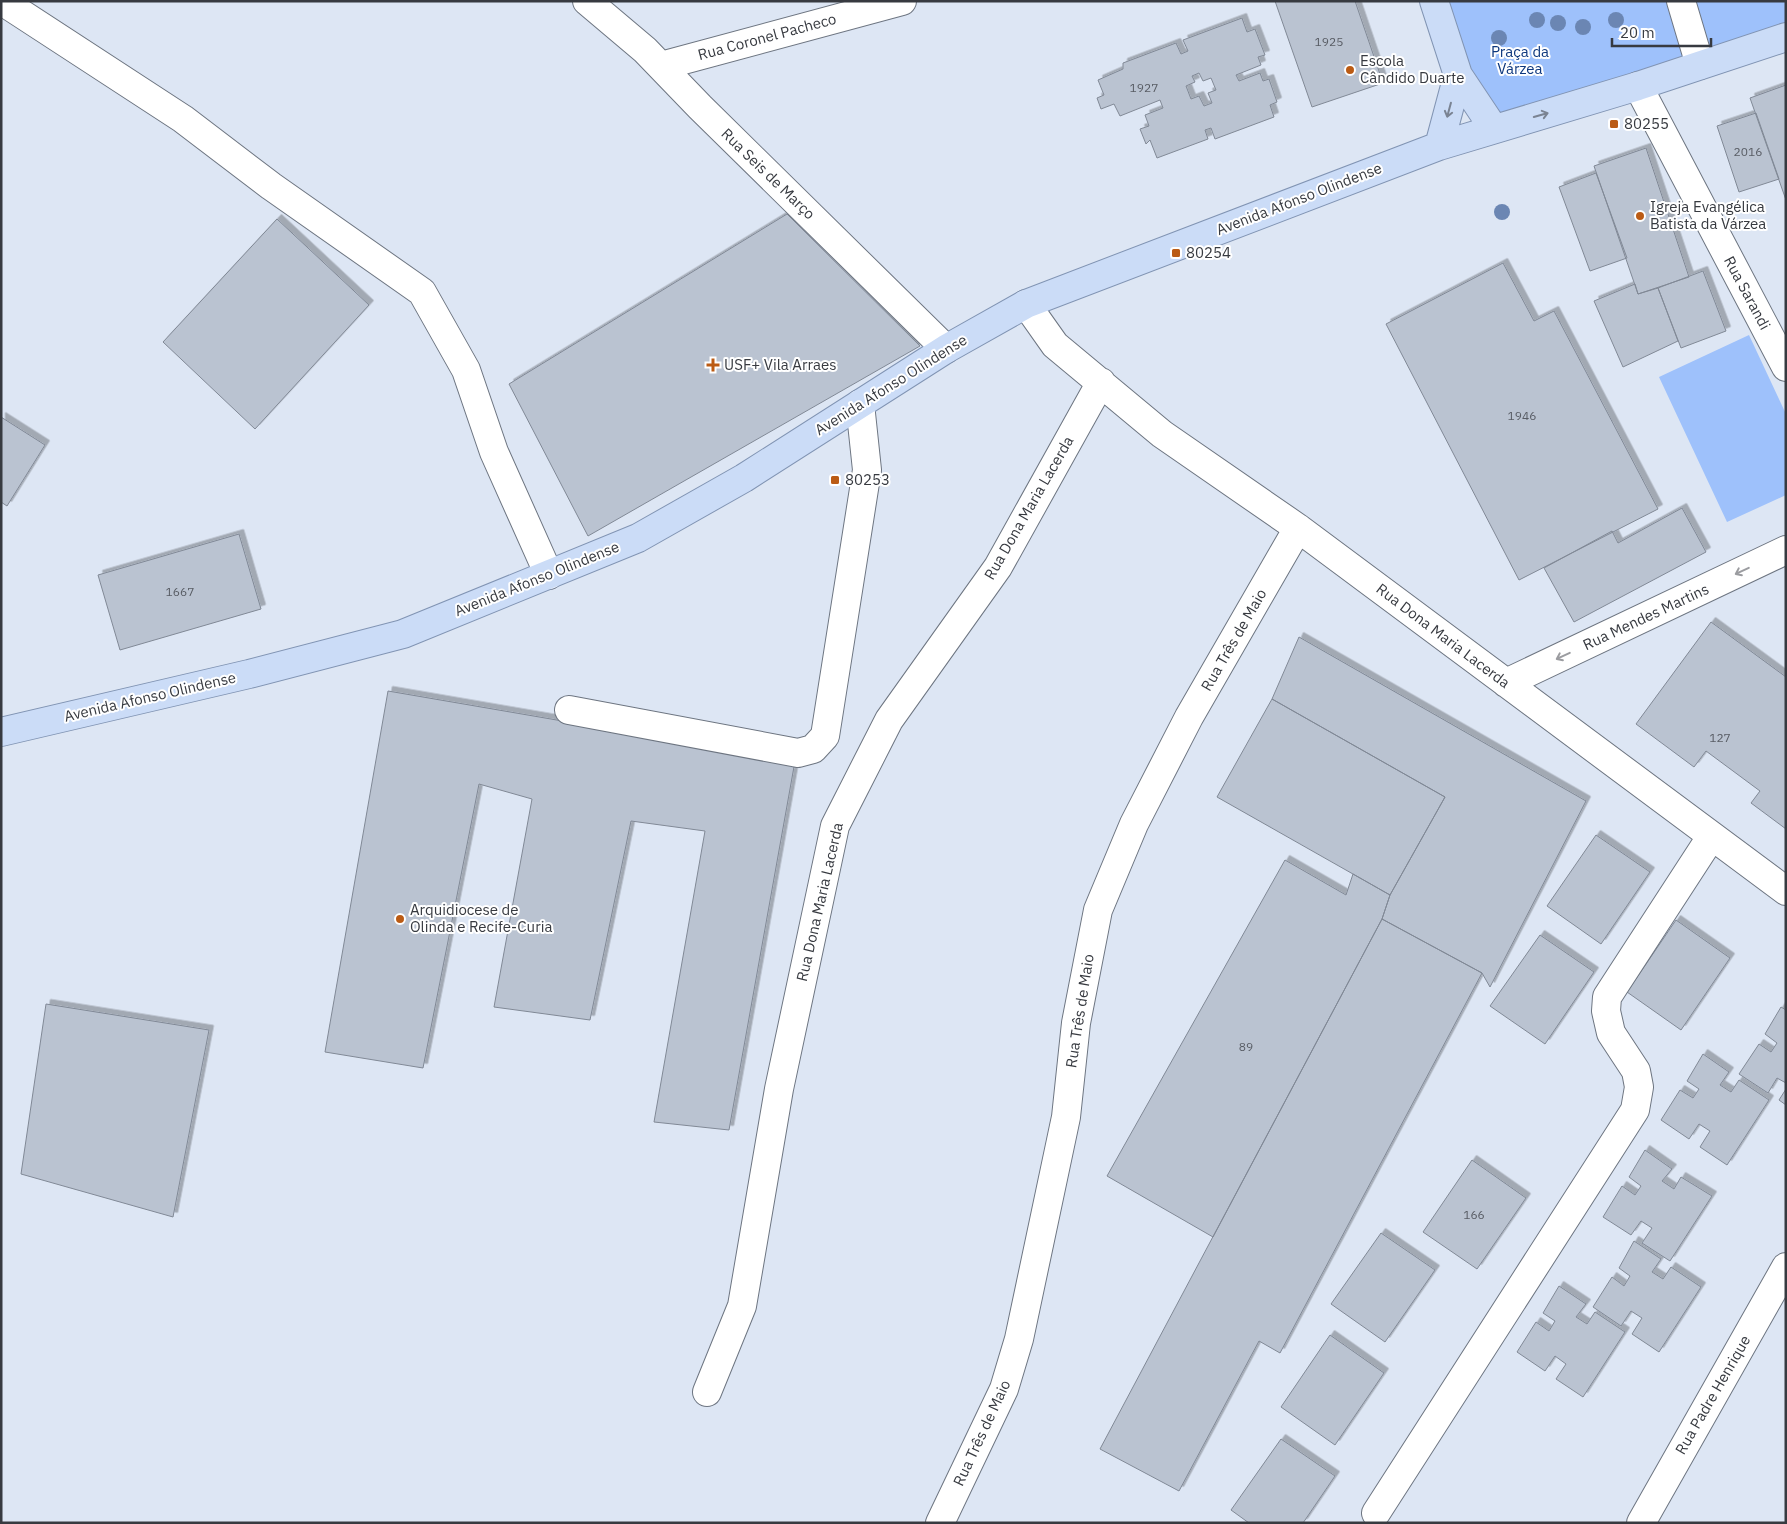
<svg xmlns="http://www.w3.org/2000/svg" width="1787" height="1524" font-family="'IBM Plex Sans',sans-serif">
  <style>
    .green { fill: #9ec1fb }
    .building { fill: #bac3d1; stroke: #818996; fill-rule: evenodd; filter: url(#shadow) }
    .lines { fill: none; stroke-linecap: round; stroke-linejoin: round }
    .minor-casing { stroke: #6d7581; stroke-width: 30 }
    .major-casing { stroke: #8194b3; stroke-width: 30 }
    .minor { stroke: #fff; stroke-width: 28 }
    .major { stroke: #cbdcf7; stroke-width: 28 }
    .tree { fill: #6b86b3 }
    .oneway { stroke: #7a8392 }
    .oneway2 { stroke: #9b9ca0 }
    .poi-dot { fill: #bb5b14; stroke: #fff; stroke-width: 2 }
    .labels { text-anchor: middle; stroke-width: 4; stroke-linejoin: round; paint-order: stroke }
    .number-label { font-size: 12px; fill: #585c64 }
    .street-label { font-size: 15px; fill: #373a40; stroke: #fff }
    .park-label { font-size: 15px; fill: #0e387e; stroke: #fff }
    .poi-label { font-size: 15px; fill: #373a40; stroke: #fff; text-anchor: start }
  </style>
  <defs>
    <filter id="shadow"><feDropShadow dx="4.5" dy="-4.5" stdDeviation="0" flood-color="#0004"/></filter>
  </defs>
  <rect width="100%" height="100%" fill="#dde6f4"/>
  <!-- green -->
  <path class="green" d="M1434,1H1786V46L1494,129Z
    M1749,335L1786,414V495L1727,522L1659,377Z"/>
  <!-- building -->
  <path class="building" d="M1275,1H1355L1383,83L1312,107Z
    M1242,18L1247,32L1255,29L1265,55L1258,57L1261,65L1236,75L1239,81L1260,73L1263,81L1269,79L1277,102L1270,105L1274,117L1215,139L1211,128L1205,130L1208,139L1157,158L1150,140L1146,144L1140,129L1149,126L1145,115L1163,108L1160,100L1120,116L1114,104L1101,109L1097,98L1104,95L1098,80L1123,69V63L1176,43L1181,54L1188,51L1183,40ZM1199,73L1203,81L1211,78L1216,90L1208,93L1212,103L1204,106L1199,96L1191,99L1186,86L1195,82L1192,76Z
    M1786,85V200L1750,98Z
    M1756,113L1779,179L1739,192L1717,126Z
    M1646,148L1689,277L1638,294L1594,166Z
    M1596,173L1627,258L1590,271L1559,187Z
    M787,214L920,346L588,536L509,384Z
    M277,219L369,305L255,429L163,342Z
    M1503,263L1534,321L1554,311L1658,509L1519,580L1386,324Z
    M1703,271L1726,331L1681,348L1658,288Z
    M1635,284L1638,294L1658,288L1678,341L1623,367L1594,301Z
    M1,417L45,445L7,506L1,502Z
    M1682,508L1706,552L1574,622L1544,568L1612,531L1618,543Z
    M239,534L261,609L120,650L98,575Z
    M1711,622L1786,677V829L1751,803L1760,791L1706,751L1694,767L1636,724Z
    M1299,637L1586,801L1490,987L1482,973L1382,919L1390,895L1445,797L1272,699Z
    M388,691L795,761L729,1130L654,1122L705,831L631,821L590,1020L494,1007L532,799L479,784L423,1068L325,1052Z
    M1272,699L1445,797L1390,895L1217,797Z
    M1596,835L1650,872L1601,944L1547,906Z
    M1285,860L1346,895L1353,874L1390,895L1382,919L1213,1237L1107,1176Z
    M1382,919L1482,973L1280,1353L1259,1341L1179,1491L1100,1449Z
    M1676,920L1730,958L1681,1030L1627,992Z
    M1540,935L1594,972L1545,1044L1490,1006Z
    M46,1004L209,1030L173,1217L21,1174Z
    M1781,1007L1786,1010V1083L1777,1078L1768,1093L1739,1074L1759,1044L1771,1052L1777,1043L1765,1034Z
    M1703,1054L1729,1072L1720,1085L1731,1092L1739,1080L1769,1100L1727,1165L1700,1147L1710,1131L1699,1124L1689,1139L1661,1120L1680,1090L1693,1098L1699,1089L1687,1081Z
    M1786,1089V1105L1779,1100Z
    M1645,1150L1672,1169L1662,1181L1674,1189L1681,1177L1712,1196L1670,1261L1642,1243L1652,1228L1641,1221L1631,1235L1603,1217L1622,1186L1635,1195L1641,1186L1629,1177Z
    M1472,1160L1526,1198L1477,1269L1423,1232Z
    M1381,1233L1435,1270L1385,1342L1331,1304Z
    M1634,1241L1661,1259L1652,1272L1663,1279L1671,1267L1701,1287L1659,1352L1632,1334L1642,1318L1631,1311L1621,1326L1593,1307L1612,1277L1624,1286L1630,1276L1619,1268Z
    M1559,1286L1586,1304L1576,1317L1587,1324L1595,1312L1625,1332L1583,1397L1556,1379L1566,1364L1555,1356L1545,1371L1517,1352L1536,1322L1549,1331L1555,1321L1543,1313Z
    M1330,1335L1384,1373L1335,1445L1281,1407Z
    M1281,1439L1335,1476L1303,1523H1249L1231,1510Z"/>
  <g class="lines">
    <defs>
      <path id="minor" d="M2,1L183,119L271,186L422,292L466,370L494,452L549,575
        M587,1L645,50L700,107L946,349
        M1681,1L1700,65
        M661,66L902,1
        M1638,86L1786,367
        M1026,304L1055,345L1162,434L1298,528L1786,891
        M1506,683L1786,550
        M569,710L798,753L813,749L825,736L867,470L860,404
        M707,1392L742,1306L779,1089L835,826L889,720L998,567L1101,382
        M1376,1513L1635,1110L1639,1087L1636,1071L1611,1033L1606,1011L1607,997L1711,837
        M940,1523L1004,1389L1019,1339L1066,1117L1076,1023L1098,910L1134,824L1189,717L1298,528
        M1641,1523L1786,1267"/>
      <path id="major" d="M1434,1L1458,75L1494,129
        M1439,146L1458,75
        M1,732L249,674L403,634L638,538L744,478L946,349L1026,304L1439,146L1638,86L1786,37"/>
    </defs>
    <!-- minor casing -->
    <use href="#minor" class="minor-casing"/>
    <!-- major casing -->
    <use href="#major" class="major-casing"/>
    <!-- minor -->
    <use href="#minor" class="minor"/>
    <!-- major -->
    <use href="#major" class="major"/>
  </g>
  <!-- trees -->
  <g class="tree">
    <circle cx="1537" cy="20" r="8"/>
    <circle cx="1616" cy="20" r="8"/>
    <circle cx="1558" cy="23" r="8"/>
    <circle cx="1583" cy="27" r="8"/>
    <circle cx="1499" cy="38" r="8"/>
    <circle cx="1502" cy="212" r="8"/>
  </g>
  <!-- one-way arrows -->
  <defs><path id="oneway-shaft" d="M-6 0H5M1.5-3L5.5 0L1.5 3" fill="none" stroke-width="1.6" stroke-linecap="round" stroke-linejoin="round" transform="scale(1.25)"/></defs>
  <g class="oneway">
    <use href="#oneway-shaft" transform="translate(1449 110) rotate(105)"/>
    <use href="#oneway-shaft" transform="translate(1541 115) rotate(-16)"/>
  </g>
  <g class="oneway2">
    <use href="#oneway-shaft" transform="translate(1742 571) rotate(155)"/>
    <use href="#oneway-shaft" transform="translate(1563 656) rotate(155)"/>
  </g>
  <!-- markers -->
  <g class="poi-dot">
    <circle cx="1350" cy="70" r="5"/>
    <rect x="1609" y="119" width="10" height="10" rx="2.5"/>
    <circle cx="1640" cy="216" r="5"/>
    <rect x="1171" y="248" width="10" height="10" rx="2.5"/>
    <path d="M710.5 357.5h5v5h5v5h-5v5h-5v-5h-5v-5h5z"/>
    <rect x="830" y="475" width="10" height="10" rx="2.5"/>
    <circle cx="400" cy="919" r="5"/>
  </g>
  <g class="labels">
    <!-- number labels -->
    <g class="number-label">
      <text x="1329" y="46">1925</text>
      <text x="1144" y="92">1927</text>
      <text x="1748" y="156">2016</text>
      <text x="1522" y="420">1946</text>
      <text x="180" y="596">1667</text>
      <text x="1720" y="742">127</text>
      <text x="1246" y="1051">89</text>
      <text x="1474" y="1219">166</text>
    </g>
    <!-- street labels -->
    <g class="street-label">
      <text transform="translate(767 37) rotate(-15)" y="5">Rua Coronel Pacheco</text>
      <text transform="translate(768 174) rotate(44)" y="5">Rua Seis de Março</text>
      <text transform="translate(1299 199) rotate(-21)" y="5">Avenida Afonso Olindense</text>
      <text transform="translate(1747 293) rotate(62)" y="5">Rua Sarandi</text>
      <text transform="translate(891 385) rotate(-32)" y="5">Avenida Afonso Olindense</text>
      <text transform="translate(1029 508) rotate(-60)" y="5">Rua Dona Maria Lacerda</text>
      <text transform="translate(537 579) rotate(-22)" y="5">Avenida Afonso Olindense</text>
      <text transform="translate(1646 617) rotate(-25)" y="5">Rua Mendes Martins</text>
      <text transform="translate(1443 636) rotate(37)" y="5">Rua Dona Maria Lacerda</text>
      <text transform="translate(1234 640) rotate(-60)" y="5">Rua Três de Maio</text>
      <text transform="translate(150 697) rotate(-13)" y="5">Avenida Afonso Olindense</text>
      <text transform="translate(820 902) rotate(-77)" y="5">Rua Dona Maria Lacerda</text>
      <text transform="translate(1080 1011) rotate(-81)" y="5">Rua Três de Maio</text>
      <text transform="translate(1713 1395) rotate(-60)" y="5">Rua Padre Henrique</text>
      <text transform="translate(982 1433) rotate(-65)" y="5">Rua Três de Maio</text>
    </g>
    <!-- park labels -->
    <g class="park-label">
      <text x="1520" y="57">Praça da<tspan x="1520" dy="17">Várzea</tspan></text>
    </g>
    <!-- poi labels -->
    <g class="poi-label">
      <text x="1360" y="66">Escola<tspan x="1360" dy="17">Cândido Duarte</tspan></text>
      <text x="1624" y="129">80255</text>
      <text x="1650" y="212">Igreja Evangélica<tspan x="1650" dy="17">Batista da Várzea</tspan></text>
      <text x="1186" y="258">80254</text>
      <text x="724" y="370">USF+ Vila Arraes</text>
      <text x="845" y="485">80253</text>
      <text x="410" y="915">Arquidiocese de<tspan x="410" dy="17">Olinda e Recife-Curia</tspan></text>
    </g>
  </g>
  <!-- border -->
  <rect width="1787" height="1524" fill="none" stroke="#373a40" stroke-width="5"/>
  <!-- scale -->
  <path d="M1612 38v8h99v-8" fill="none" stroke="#373a40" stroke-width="2.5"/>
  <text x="1620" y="38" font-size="15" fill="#373a40" stroke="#ffffff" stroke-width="4" paint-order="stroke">20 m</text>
</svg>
